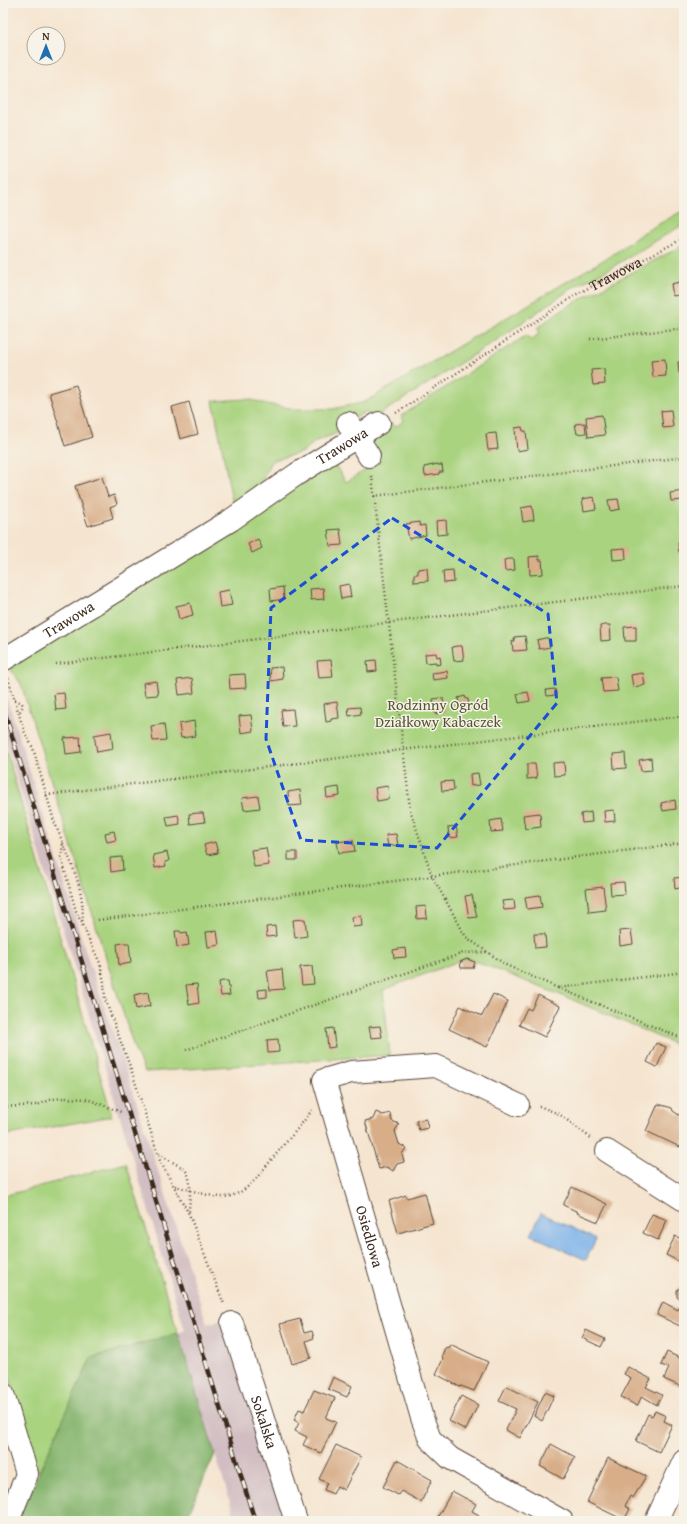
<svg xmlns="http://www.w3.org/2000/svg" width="687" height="1524" font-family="'Gentium Book Plus',serif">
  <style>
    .industrial { fill: #d2bec2 }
    .green { fill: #a9d37f; stroke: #727e4e }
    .forest { fill: #86b56e; stroke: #607046 }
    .water { fill: #7ab1e9; stroke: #5a6e84 }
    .building { fill: #d8ae89 }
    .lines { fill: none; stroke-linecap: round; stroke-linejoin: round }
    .street-casing { stroke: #574639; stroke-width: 24 }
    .path { stroke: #574639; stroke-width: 2.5; stroke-dasharray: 1 3; stroke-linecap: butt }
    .street { stroke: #fff; stroke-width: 22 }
    .rail-casing { stroke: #3b2a1e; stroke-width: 4.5 }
    .rail { stroke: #f7f3e8; stroke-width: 3; stroke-dasharray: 9; stroke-linecap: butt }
    .marked { fill: none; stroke: #1d4ed8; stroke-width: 3; stroke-dasharray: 8 5; stroke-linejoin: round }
    .labels { text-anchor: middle; stroke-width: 3; stroke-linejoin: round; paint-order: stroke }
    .street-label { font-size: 15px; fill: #3b2a1e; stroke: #f7f3e8 }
    .park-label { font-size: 15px; fill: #565436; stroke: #f7f3e8 }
  </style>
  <rect width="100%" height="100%" fill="#f7f3e8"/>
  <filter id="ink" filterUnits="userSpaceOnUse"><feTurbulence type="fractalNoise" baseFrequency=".025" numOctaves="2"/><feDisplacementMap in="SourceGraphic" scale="8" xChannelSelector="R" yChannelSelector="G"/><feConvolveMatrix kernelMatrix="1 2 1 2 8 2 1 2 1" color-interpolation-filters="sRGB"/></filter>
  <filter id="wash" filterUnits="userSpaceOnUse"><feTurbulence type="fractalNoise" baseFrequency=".012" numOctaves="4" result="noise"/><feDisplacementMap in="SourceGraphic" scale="16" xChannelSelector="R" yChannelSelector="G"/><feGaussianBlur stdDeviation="0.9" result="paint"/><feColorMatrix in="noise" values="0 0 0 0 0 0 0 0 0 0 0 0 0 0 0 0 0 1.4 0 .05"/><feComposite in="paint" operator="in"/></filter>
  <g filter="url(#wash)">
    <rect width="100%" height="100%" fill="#f5e5d0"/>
    <!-- industrial -->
    <path class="industrial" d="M3,685L88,959L128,1076L207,1324L222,1320L286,1521H236L178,1333L185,1330L3,733Z"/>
    <!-- green -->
    <path class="green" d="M684,210V224L609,269L575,286L500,338L372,419L366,411L344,425L343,431L316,441L303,452L271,461L259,488L233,506L213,401L247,399L271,405L296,409H333L365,402L615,253L641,234Z
      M682,246L684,250V1048L573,1000L467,958L383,990L390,1055L145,1072L135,1051L21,684L10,668L332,460L346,482L380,461L368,444L391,423L395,427L404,421L401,416L527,335L531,340L540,333L537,328L558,312L581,299Z
      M3,740L112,1116L3,1136Z
      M126,1163L178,1333L91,1358L39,1473L3,1356V1196Z"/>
    <!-- forest -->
    <path class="forest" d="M178,1333L215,1454L185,1521H17L91,1358Z"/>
    <!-- water -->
    <path class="water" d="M541,1213L596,1239L586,1260L531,1235Z"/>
    <g id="blocks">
      <!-- building -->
      <path class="building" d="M684,281V294L673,296L671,284Z
        M665,359L666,376L653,377L651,360Z
        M678,362H684V372L679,373Z
        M604,369L605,384L593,385L591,370Z
        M76,385L92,437L65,446L49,393Z
        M189,402L198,434L180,439L172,407Z
        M671,410L673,427L663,428L661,411Z
        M602,415L605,435L588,437L586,417Z
        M585,423L586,433L577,434L575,424Z
        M522,427L523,431H526L528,449L517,451L515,428Z
        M496,433L498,449L488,450L486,434Z
        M438,464V465H442L443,472H439V474L425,476L424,467Z
        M102,477L108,497L114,495L117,504L110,507L113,518L88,526L75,486Z
        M684,491V500L671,501L670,493Z
        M594,497L596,509L584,511L582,499Z
        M618,499L620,509L610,511L608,500Z
        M532,506L534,520L523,522L521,508Z
        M446,520L447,534L437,535L436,521Z
        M419,522L420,526L425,525L426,535L409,539L406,524Z
        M340,529L342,545L330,546L328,530Z
        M258,539L262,548L252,553L248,544Z
        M678,542H684V552H679Z
        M625,548L626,559L613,560L612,549Z
        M539,556V560H542L543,574L530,575L529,557Z
        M509,559H514L515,570L505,571L504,560Z
        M427,568L428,581L414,582V574H418V569Z
        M453,570L454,582L444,583L443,571Z
        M349,584L351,597L341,599L339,586Z
        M283,587L284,599L271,601L270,589Z
        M323,588L324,599L311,600L310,589Z
        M229,590L232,605L220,607L218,592Z
        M190,603L193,615L179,619L176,606Z
        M605,625H610L611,640L601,641L600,626Z
        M636,626V641H625L624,627Z
        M525,636L527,650L513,651L512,641H515L514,637Z
        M545,638H548L550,647L539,649L537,640Z
        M457,646H462L464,660L454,661L452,647Z
        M436,653L437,657L440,656L441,664L436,665V662L426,663L425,654Z
        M331,660L333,677L319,678L317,661Z
        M376,660L377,671L368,672L367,661Z
        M282,667L283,679L271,681L270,668Z
        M447,671L448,678L433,680L432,673Z
        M643,673L645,685L633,687L631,675Z
        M245,674L246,688L230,689L229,675Z
        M616,677L618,691L603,692L601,678Z
        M192,678L194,693L179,695L177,680Z
        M156,681L158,695L145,696L143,683Z
        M555,689L556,695L547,696L546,690Z
        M528,692L530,701L519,703L517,694Z
        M64,693L66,709L56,710L54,694Z
        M465,696L466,699H468L469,706L460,708L458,698Z
        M443,698L445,712L435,714L433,699Z
        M337,702L339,718L331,719V721L326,722L324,704Z
        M360,707L361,714L349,716L348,708Z
        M293,709L295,726L283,727L281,710Z
        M251,715L253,731L241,733L239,716Z
        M194,721L196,736L181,738L179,724Z
        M164,724L166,740L153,741L151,726Z
        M111,732L113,749L97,752L94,735Z
        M80,737L81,752L66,754L64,738Z
        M625,753L626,768L614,769L613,754Z
        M651,758L652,770L641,771L639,760Z
        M564,762L565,775L554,776L553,763Z
        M527,764H535L537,778L527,779Z
        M478,773L480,785L471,786L470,774Z
        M453,781L454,790L442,791L441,782Z
        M388,786L389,799L377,801L375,788Z
        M339,787L340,796L327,798L326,789Z
        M300,790L302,805L289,806L288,792Z
        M258,796L260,808L244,810L242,798Z
        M675,800L676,809L663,811L661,803Z
        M614,810L615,821L605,822L604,811Z
        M591,812L592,822L582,823L581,814Z
        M198,813H203L205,822L190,824L189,814Z
        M540,813L541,827L525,829L523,815Z
        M178,815L180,824L168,826L166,817Z
        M501,819L503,831L491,832L490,821Z
        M456,826L458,837L449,838L448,827Z
        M114,831L116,840L107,842L105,833Z
        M396,834L398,845L388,846L386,835Z
        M353,840L355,851L339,853L337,842Z
        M215,842L218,853L207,855L204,845Z
        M266,848L269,865L254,867L251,850Z
        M167,852L169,861L165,862L166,866L155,868L153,855Z
        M288,852H297V860H288Z
        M122,857L123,870L111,872L110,858Z
        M684,877V887L675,889L674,878Z
        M624,882L625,894L611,895L610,883Z
        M603,887L606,910L589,912L586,889Z
        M472,895L477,917L469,918L465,896Z
        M540,895L542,907L527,909L525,897Z
        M514,900L515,909L504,910L502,901Z
        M426,906L427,918L417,919L416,907Z
        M361,916L362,926L353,927L352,917Z
        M305,919L307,936L295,938L293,920Z
        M275,926L276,936L267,937L266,927Z
        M680,927H684V938H682Z
        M631,930L633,944L620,946L619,931Z
        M175,931H180L181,933L187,932L189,945L177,947Z
        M217,931L219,945L208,947L206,932Z
        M534,934H545L546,947L535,948Z
        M124,943H129L131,963L119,965L117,944Z
        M405,948L406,957L394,958L393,950Z
        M467,959L475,962L473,968H461L460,962Z
        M312,966L314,984L302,985L300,967Z
        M282,969L284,989L270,990L267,971Z
        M223,981H228L230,995L221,996L219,982Z
        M197,984L199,1003L189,1005L186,985Z
        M267,989V997L259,998L258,990Z
        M148,992L150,1006L136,1009L134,995Z
        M493,994L508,1001L487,1047L449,1029L460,1006L482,1016Z
        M538,995L560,1006L545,1037L519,1025L527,1008L531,1010Z
        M380,1026L382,1037L371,1038L369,1027Z
        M333,1028L335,1047L328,1048L326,1029Z
        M278,1039L279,1052L268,1053L267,1040Z
        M656,1043L666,1047L657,1067L647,1062Z
        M658,1104L672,1108L673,1111L679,1115L684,1114V1139L680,1147L646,1131Z
        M376,1112L383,1115L390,1113L392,1121L399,1124L395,1131L399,1144L406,1148L402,1154L404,1162L397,1164L393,1171L387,1167L379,1169L365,1121L373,1119Z
        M426,1119L428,1128L419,1130L416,1121Z
        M572,1187L607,1204L598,1222L577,1213L578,1212L563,1205Z
        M425,1193L433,1223L398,1233L389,1201L406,1195L407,1198Z
        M652,1214L667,1220L658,1240L643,1233Z
        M675,1236L684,1240V1264L666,1255Z
        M682,1286H684V1328L657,1315L663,1302L678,1310L682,1301L677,1297V1290Z
        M300,1319L304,1333L312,1331L314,1338L306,1341L311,1358L292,1364L280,1324Z
        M586,1330L605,1339L601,1347L582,1338Z
        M450,1344L488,1362L474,1391L461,1386L460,1387L436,1374L443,1359L442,1355L445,1348L449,1347Z
        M667,1352L684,1360V1388L664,1379L669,1368L661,1365Z
        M628,1367L651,1379L646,1387L662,1395L657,1405L642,1396L637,1406L621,1397L631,1378L624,1374Z
        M333,1377L352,1386L347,1397L328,1389Z
        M506,1386L538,1402L520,1438L506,1430L516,1409L499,1401Z
        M314,1390L335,1398L326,1418L336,1422L321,1453L303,1445L307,1437L295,1431L299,1423L294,1420L299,1409L304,1411Z
        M545,1392L554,1396L542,1421L534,1416Z
        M461,1396L478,1405L466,1430L449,1421Z
        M655,1411L666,1416L664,1421L672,1425L659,1452L636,1441L648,1414L652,1416Z
        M551,1444L575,1457L563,1479L540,1466Z
        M336,1445L361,1457L344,1490L337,1486L333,1494L324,1490L327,1483L319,1479Z
        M608,1458L646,1476L633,1498L630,1496L625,1506L630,1509L624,1520L587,1502Z
        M397,1460L432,1480L421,1502L401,1491L398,1495L383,1487Z
        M452,1491L476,1504L472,1511L479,1515L475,1521H444L437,1518Z"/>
    </g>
  </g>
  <g filter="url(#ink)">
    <use href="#blocks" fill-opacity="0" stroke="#574639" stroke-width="1"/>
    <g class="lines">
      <defs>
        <g id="street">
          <path d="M348,423L369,456"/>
          <path id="s2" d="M3,660L231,520L297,474L379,423"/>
          <path id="s3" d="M518,1105L436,1066L351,1072L324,1080L422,1418L430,1439L450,1458L562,1521"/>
          <path d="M607,1151L684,1200"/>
          <path id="s4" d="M232,1323L296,1521"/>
          <path d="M3,1394L27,1474L8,1521"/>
          <path d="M656,1521L684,1461"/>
        </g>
      </defs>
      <!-- street casing -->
      <use href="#street" class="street-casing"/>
      <!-- path -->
      <g class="path">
        <path d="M590,339L684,328"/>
        <path id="s1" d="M396,413L577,294L684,238"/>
        <path d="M372,476L410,809L432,876L466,937L506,965L558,988L684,972"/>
        <path d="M374,496L684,457"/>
        <path d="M56,664L684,586"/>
        <path d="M8,678L24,731L33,748L54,821L63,843L61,857L76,911L100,963L104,982L105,999L132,1072L160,1161L189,1214L224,1304"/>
        <path d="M15,700L22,703L23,706L19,713"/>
        <path d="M46,795L402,750L684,716"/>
        <path d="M63,843C73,867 86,896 82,923"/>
        <path d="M98,920L684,843"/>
        <path d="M558,988L684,1039"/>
        <path d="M186,1050L463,953L487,952"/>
        <path d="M539,1106L559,1114L592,1139"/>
        <path d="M3,1107L37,1105L53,1099L64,1098L87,1099L121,1112"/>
        <path d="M159,1154C166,1159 175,1163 183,1168C194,1176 189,1201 189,1213"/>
        <path d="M175,1186C189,1189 209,1197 223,1197C247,1196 259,1174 273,1158C286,1142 300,1127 312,1110"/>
      </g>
      <!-- street -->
      <use href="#street" class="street"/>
      <defs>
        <path id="rail" d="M3,707L255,1521"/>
      </defs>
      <!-- rail casing -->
      <use href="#rail" class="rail-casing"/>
      <!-- rail -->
      <use href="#rail" class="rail"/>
    </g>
  </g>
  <!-- marked area -->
  <path class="marked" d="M392,518L548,614L557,703L437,848L301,840L266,739L271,608Z"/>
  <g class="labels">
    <!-- street labels -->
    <g class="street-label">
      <text dy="5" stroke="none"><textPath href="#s1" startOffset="260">Trawowa</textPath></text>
      <text dy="5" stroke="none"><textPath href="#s2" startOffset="401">Trawowa</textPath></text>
      <text dy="5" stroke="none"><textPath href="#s2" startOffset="77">Trawowa</textPath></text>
      <text dy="5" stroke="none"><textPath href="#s3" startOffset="367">Osiedlowa</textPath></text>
      <text dy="5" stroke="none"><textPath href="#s4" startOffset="104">Sokalska</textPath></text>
    </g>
    <!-- park labels -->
    <g class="park-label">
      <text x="438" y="710">Rodzinny Ogród<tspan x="438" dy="17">Działkowy Kabaczek</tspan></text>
    </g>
  </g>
  <!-- margin -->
  <rect width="687" height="1524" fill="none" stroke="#f7f3e8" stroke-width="16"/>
  <!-- north arrow -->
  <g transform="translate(46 46)"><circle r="19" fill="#f7f3e8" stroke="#aca397"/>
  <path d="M0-3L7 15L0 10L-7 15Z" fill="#1f6fb2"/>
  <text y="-6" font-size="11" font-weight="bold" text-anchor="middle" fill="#3b2a1e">N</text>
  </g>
</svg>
